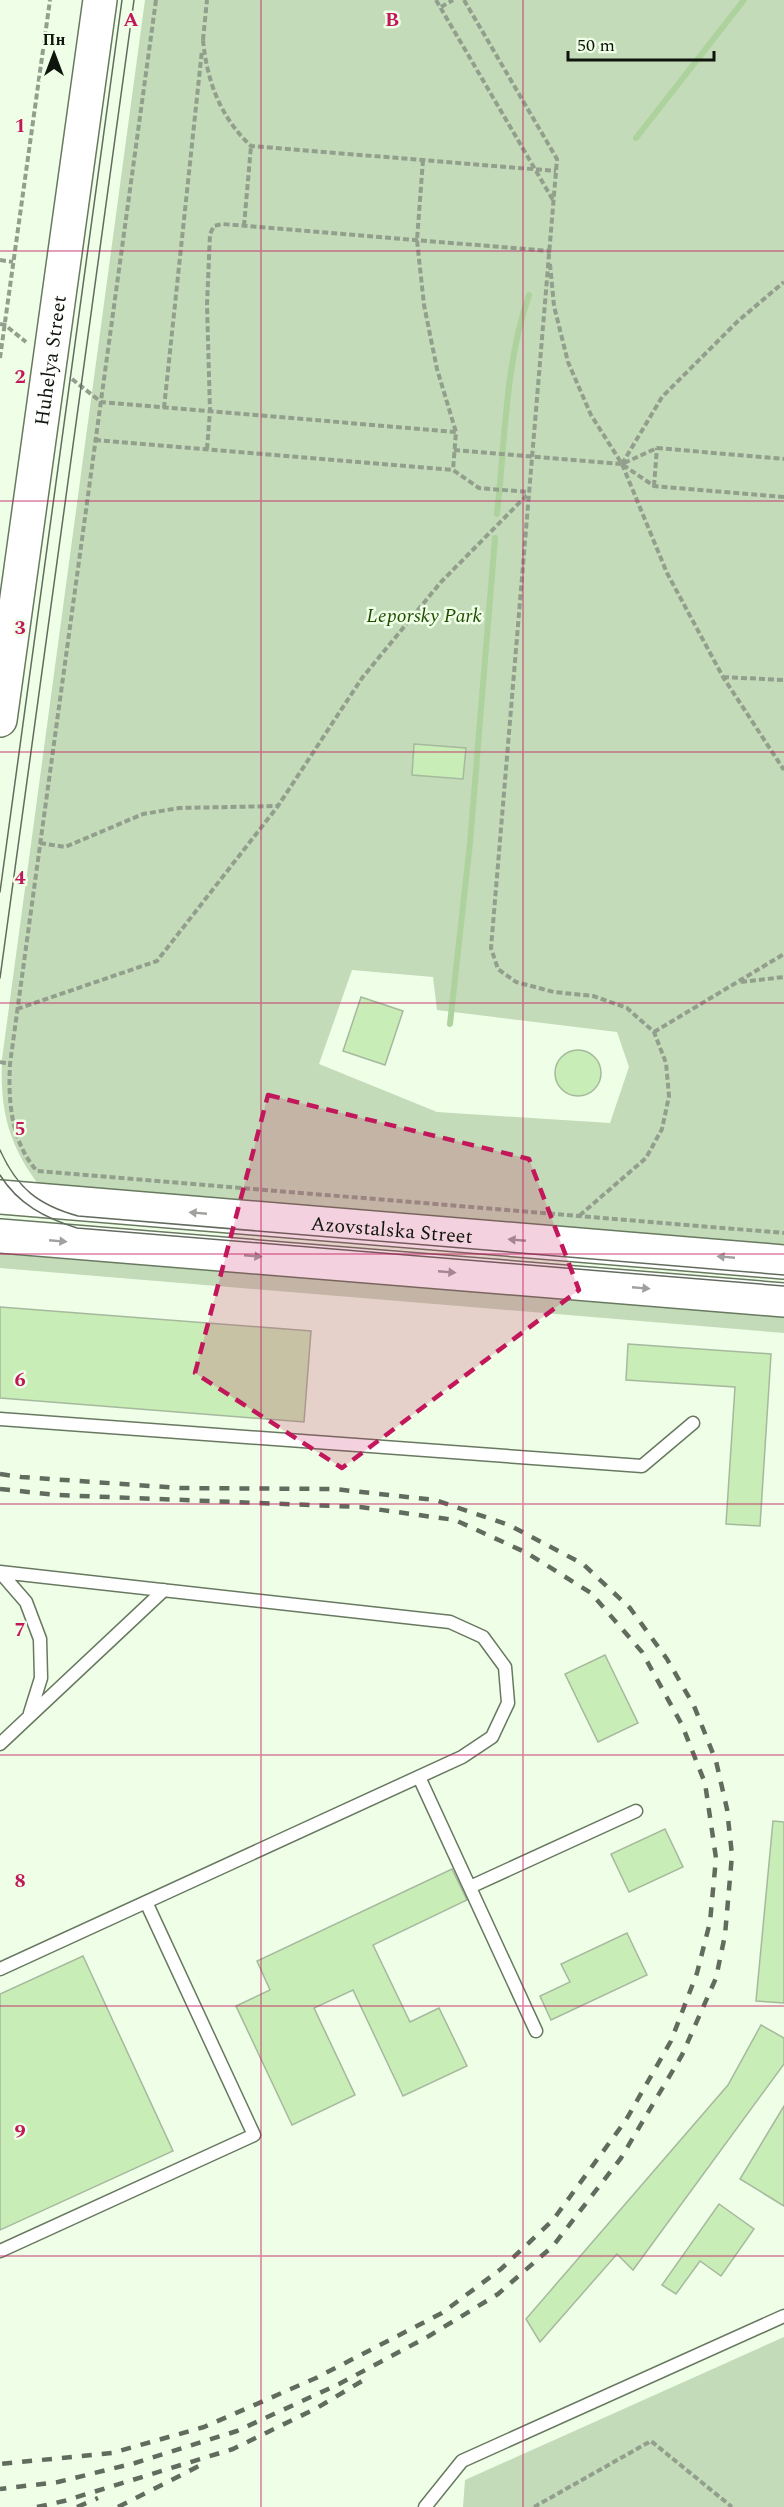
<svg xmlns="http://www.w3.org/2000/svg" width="784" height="2507" font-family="Spectral,serif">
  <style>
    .green { fill: #c3dbb8; fill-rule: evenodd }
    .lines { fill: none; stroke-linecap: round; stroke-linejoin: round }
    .stream { stroke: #aed29d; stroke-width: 6 }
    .building { fill: #c8edb6; stroke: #a6b99e; stroke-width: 1.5 }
    .lane-casing { stroke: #687960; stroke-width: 15 }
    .secondary-casing { stroke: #687960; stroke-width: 36 }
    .path { stroke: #939f8d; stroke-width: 4; stroke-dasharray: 6 3; stroke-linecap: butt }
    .lane { stroke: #fff; stroke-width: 12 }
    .secondary { stroke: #fff; stroke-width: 33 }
    .tram { stroke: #626c5e; stroke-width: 1.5 }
    .rail { stroke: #626c5e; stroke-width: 4.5; stroke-dasharray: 10 10; stroke-linecap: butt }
    .oneway { fill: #9fa19e }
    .marked { fill: #c2185b; fill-opacity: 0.2; stroke: #c2185b; stroke-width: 4.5; stroke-dasharray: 12 8; stroke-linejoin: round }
    .grid { fill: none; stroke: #c2185b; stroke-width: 1.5; stroke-opacity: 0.55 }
    .labels { text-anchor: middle; stroke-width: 5; stroke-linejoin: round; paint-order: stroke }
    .street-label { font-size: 20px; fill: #0f150c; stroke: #eefee7 }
    .park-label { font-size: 20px; font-style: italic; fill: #214c00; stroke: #eefee7 }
    .grid-label { font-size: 20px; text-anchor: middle; font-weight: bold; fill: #c2185b; stroke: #eefee7; stroke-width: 5; stroke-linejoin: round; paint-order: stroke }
  </style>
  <rect width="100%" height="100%" fill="#eefee7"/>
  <!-- green -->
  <path class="green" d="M145,0H784V1252L38,1184C8,1143 0,1110 2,1059ZM352,970L433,977L437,1010L617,1032L629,1067L610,1123L437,1112L319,1064Z
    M0,1247L784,1311V1333L0,1268Z
    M784,2337V2507H463L465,2480Z"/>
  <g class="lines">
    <!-- stream -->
    <path class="stream" d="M636,138L744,0
      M497,514C505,443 505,363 529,295
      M450,1024L470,843L495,538"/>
  </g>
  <!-- building -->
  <path class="building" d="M414,744L466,748L463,779L412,775Z
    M361,997L403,1011L385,1065L343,1051Z
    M555 1073a23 23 0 1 1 46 0a23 23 0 1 1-46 0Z
    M0,1307L311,1331L304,1422L0,1398Z
    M628,1344L771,1354L760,1526L726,1524L735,1387L626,1380Z
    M605,1655L638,1723L598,1742L565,1674Z
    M773,1821L784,1822V2003L756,2001Z
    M665,1829L683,1867L629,1892L611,1854Z
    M452,1869L467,1900L373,1945L410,2022L439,2008L467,2066L403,2096L353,1990L314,2008L355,2095L292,2125L236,2006L270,1990L257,1961Z
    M627,1933L647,1975L551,2020L540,1996L570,1982L561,1964Z
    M83,1956L173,2151L0,2230V1994Z
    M761,2025L784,2038V2064L633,2270L617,2254L540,2342L526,2319L728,2085Z
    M784,2106V2206L740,2179Z
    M719,2204L754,2229L721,2276L700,2261L676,2294L662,2285Z"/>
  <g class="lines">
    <defs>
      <path id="lane" d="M0,1419L642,1466L693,1423
        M0,1572L450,1622L483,1637L505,1667L508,1703L492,1737L462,1757L0,1969
        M0,1572L26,1602L40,1639L41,1678L30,1713
        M0,1744L164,1590
        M419,1777L536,2031
        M470,1887L636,1811
        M0,2251L254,2135L146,1902
        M425,2507L462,2461L784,2316"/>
      <g id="secondary">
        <path id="s1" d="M0,720L100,0"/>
        <path id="s2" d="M0,1197L784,1262"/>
        <path d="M0,1236L784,1300"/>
      </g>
    </defs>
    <!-- lane casing -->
    <use href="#lane" class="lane-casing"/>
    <!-- secondary casing -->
    <use href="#secondary" class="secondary-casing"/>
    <!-- path -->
    <path class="path" d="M156,0L10,1064C8,1101 11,1142 37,1171L784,1233
      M436,0L553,200
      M464,0L557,159L491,948L498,969L516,982L554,992L593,996L627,1008L654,1032L666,1063L669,1096L662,1129L646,1158L579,1216
      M441,7L453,0
      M203,40C207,81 220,117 251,146L556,171
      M203,40L207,0
      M423,160L417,240L424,305L437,369L456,432L453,470
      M244,226L251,146
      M0,260L13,262
      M550,264L554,306L568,362L591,415L622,464L667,573L723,677L784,770
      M0,324L5,325L26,342
      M0,358L50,0
      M72,379L101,402L456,432
      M164,408L202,50
      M95,440L453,470L479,488L528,492
      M207,449L210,411L207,305L210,234L214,226L222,224L549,251V253
      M454,450L622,464L657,448L784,459
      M622,464L662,397L738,321L784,282
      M623,465L654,486L784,497
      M654,486L657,448
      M723,677L784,680
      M40,843L65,847L143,814L179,808L278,806
      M741,982L784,977
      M17,1009L157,961L278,806L362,678L441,582L529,493
      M654,1032L784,954
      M0,1062L10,1064
      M534,2507L651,2441L732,2507"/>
    <!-- lane -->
    <use href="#lane" class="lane"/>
    <!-- secondary -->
    <use href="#secondary" class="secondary"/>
    <!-- tram -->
    <path class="tram" d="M0,892L122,0
      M0,978L134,0
      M0,1150C17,1188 38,1205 78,1216L784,1275
      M0,1175C18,1204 45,1218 77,1228L784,1286"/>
    <!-- rail -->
    <path class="rail" d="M0,1474L21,1477L180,1488L334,1489L435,1500L509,1525L583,1564L630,1608L667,1659L694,1706L716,1761L727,1809L732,1855L725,1935L716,1978L682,2055L621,2158L553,2246L498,2294L429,2336L339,2384L237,2431L135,2463L58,2482L0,2489
      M0,1489L57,1495L360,1507L455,1520L527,1553L591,1593L642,1652L682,1725L705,1783L716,1858L710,1922L697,1973L671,2041L626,2120L553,2220L501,2269L442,2313L316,2378L204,2427L112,2453L0,2464
      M37,2507L64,2501L233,2449L317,2408L362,2381
      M77,2507L98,2498
      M118,2507L201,2465"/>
  </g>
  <!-- one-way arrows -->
  <defs><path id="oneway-solid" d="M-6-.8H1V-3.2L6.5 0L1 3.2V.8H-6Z" transform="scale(1.5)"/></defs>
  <g class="oneway">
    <use href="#oneway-solid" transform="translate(198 1213) rotate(-175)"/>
    <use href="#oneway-solid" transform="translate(517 1240) rotate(-175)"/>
    <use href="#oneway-solid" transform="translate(58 1241) rotate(5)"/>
    <use href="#oneway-solid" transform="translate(253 1256) rotate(5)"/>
    <use href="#oneway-solid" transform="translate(726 1257) rotate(-175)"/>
    <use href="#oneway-solid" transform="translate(447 1272) rotate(5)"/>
    <use href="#oneway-solid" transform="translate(641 1288) rotate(5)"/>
  </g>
  <!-- marked area -->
  <path class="marked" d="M268,1095L529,1159L579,1290L342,1468L195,1373Z"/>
  <!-- grid -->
  <path class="grid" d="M261,0V2507M523,0V2507M0,251H784M0,501H784M0,752H784M0,1003H784M0,1254H784M0,1504H784M0,1755H784M0,2006H784M0,2256H784"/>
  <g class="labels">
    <!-- street labels -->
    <g class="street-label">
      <text dy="7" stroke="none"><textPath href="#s1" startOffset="363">Huhelya Street</textPath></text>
      <text dy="7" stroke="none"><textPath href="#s2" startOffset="393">Azovstalska Street</textPath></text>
    </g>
    <!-- park labels -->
    <g class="park-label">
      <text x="424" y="622">Leporsky Park</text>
    </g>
  </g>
  <g class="grid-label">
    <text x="131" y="26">A</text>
    <text x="392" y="26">B</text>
    <text x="20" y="132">1</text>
    <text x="20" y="383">2</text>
    <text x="20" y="634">3</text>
    <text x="20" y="884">4</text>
    <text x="20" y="1135">5</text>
    <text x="20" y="1386">6</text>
    <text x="20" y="1636">7</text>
    <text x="20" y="1887">8</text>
    <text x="20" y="2138">9</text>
  </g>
  <!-- north arrow -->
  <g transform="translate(54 54)" stroke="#eefee7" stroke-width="4.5" paint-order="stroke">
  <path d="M0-4.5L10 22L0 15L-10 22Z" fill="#0f150c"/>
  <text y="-9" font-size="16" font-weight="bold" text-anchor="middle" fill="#0f150c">Пн</text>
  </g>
  <!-- scale -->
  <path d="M568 51v9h146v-9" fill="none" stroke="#0f150c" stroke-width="3"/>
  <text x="577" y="51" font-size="18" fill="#0f150c" stroke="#eefee7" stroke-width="4.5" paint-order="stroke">50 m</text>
</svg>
